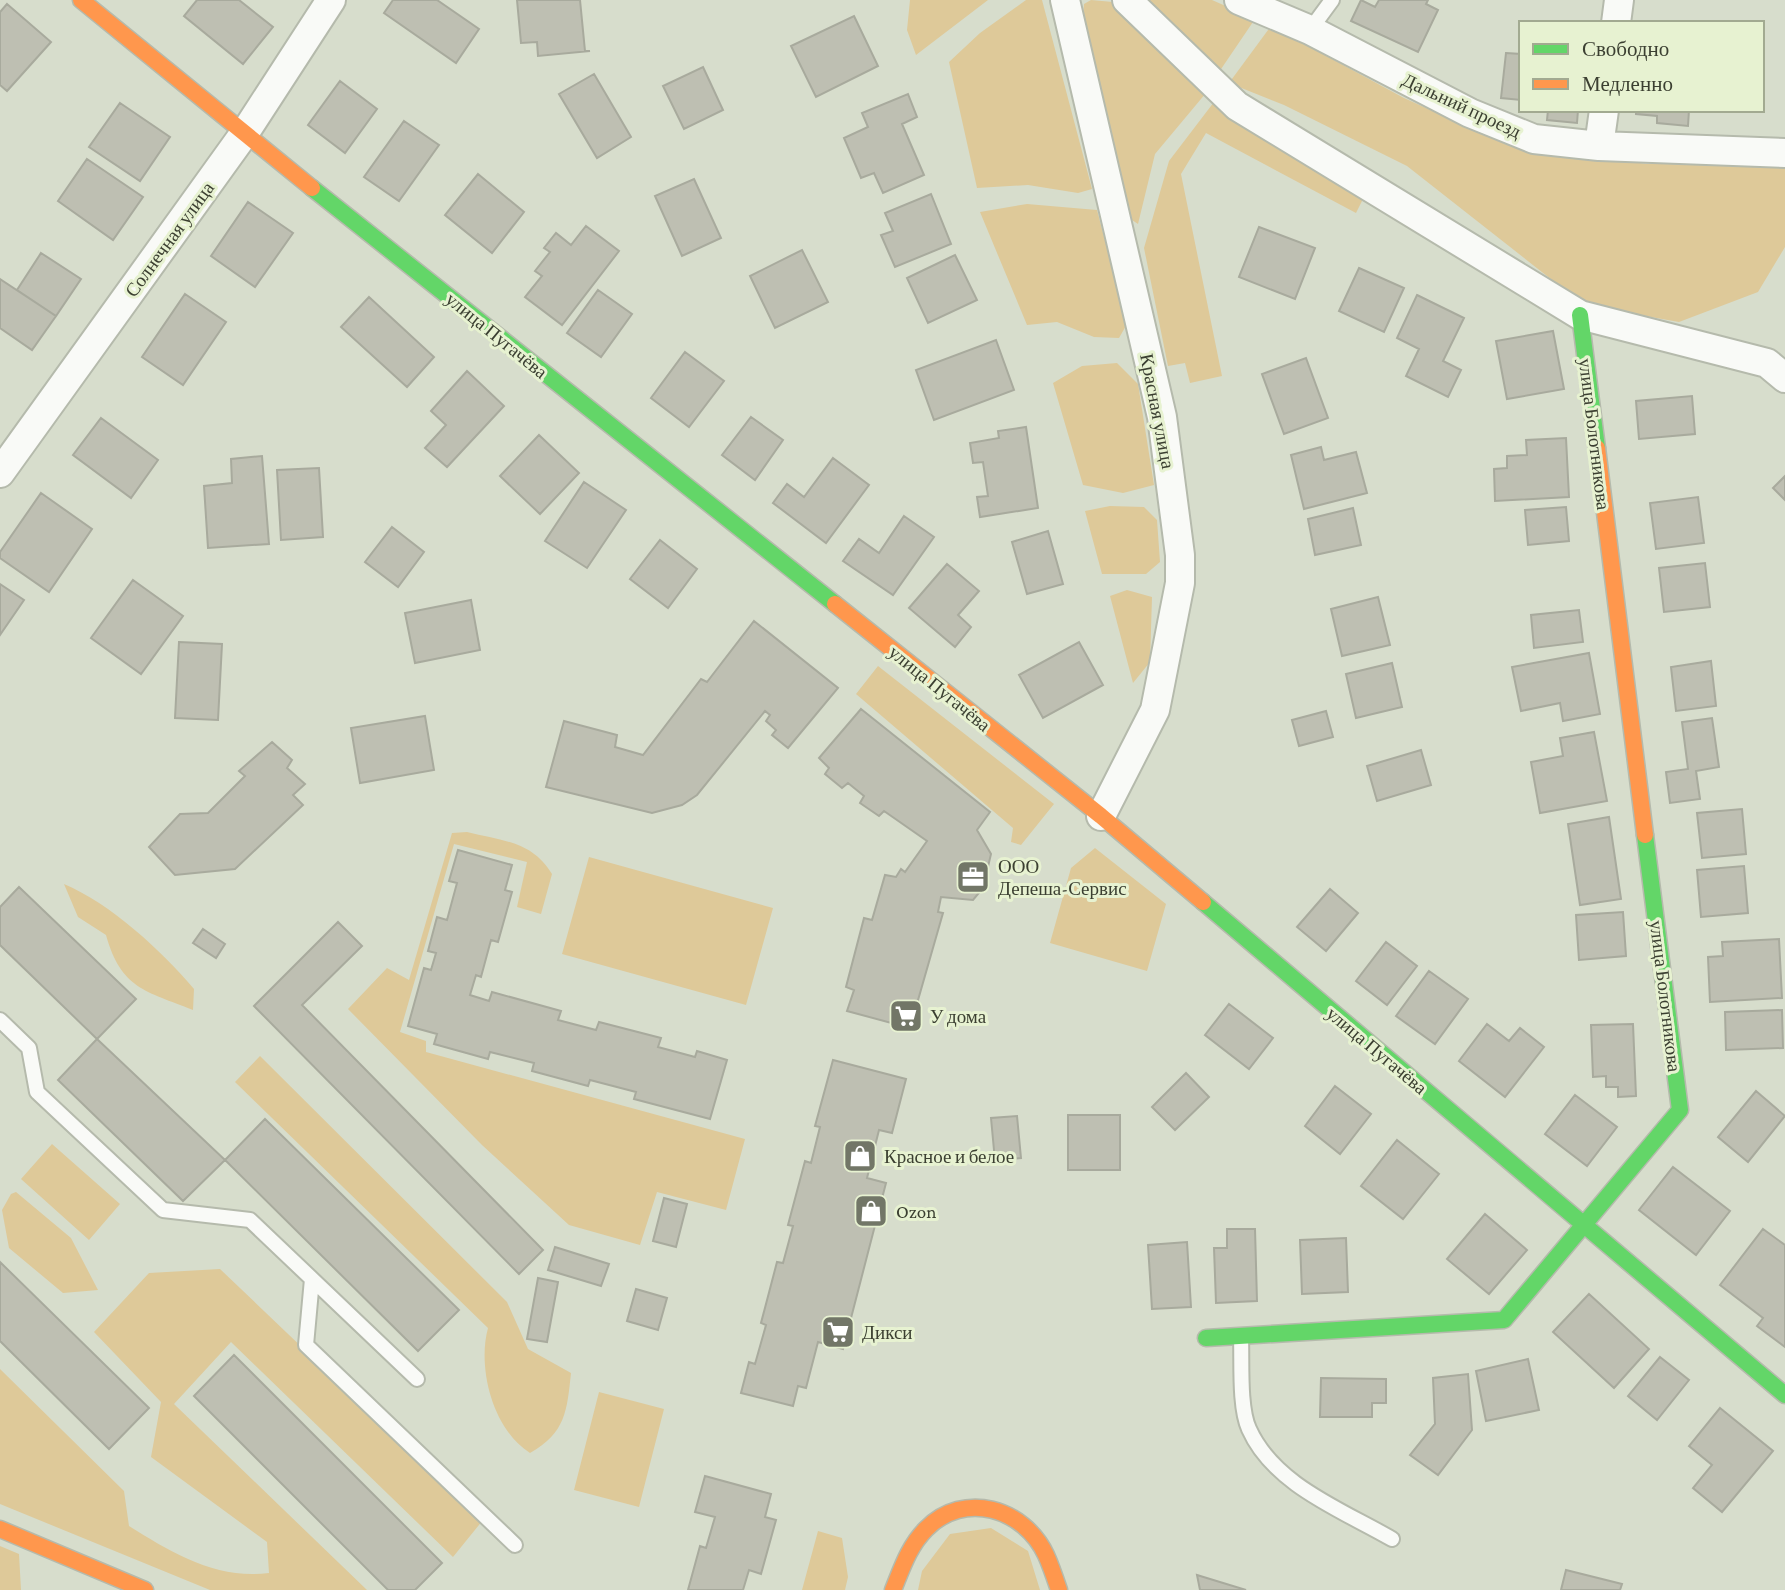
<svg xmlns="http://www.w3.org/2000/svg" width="1785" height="1590" font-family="'Crimson Pro',serif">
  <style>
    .green { fill: #dec999 }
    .building { fill: #bebfb2; stroke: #a8aa9d; stroke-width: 2 }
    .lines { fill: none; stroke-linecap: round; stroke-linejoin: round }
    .lane-casing { stroke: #b5baac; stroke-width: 18 }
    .street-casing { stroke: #b5baac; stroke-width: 32 }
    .fast-casing { stroke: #b5baac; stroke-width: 19 }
    .slow-casing { stroke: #b5baac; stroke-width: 19 }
    .lane { stroke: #f9faf7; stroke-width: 14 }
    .street { stroke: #f9faf7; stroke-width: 28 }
    .fast { stroke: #63d668; stroke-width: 16 }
    .slow { stroke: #ff974d; stroke-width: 16 }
    .labels { text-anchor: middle; stroke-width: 6; stroke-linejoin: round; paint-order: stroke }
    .street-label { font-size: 19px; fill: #3b3f31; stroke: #e7f2d1 }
    .poi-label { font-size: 19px; fill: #3b3f31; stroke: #e7f2d1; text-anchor: start }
  </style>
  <rect width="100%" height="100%" fill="#d7ddcc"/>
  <!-- green -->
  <path class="green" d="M910,0H988L916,55L907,30Z
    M1026,0H1042L1092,189L1078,193L1028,185L977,188L949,62L980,33Z
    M1091,0L1113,2L1206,93L1155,154L1138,224L1132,220L1082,28L1084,4Z
    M1142,0H1212L1255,19L1217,75Z
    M1271,26L1404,98L1508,145L1647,164L1774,163L1785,169V247L1758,292L1679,322L1584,305L1407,166L1284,105L1229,83Z
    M1214,102L1366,193L1356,213L1206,133L1181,174L1222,376L1190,383L1185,363L1168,366L1144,248L1169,161Z
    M1027,204L1097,210L1127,324L1119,338L1094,337L1057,322L1027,325L980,212Z
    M1117,363L1138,384L1154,485L1123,493L1083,485L1053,383L1082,366Z
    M1110,506L1144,507L1157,520L1160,562L1146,574H1102L1085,511Z
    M1127,590L1152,597L1150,662L1133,683L1110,596Z
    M878,666L1054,804L1021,845L1011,842L1013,828L856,694Z
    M467,832C503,841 532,841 552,874L541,914L517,907L527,862L454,844L400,1032L426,1041V1052L745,1139L726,1210L657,1192L640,1245L569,1225L482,1145L348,1009L387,968L409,980L452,833Z
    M1095,848L1166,904L1147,971L1050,943L1071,868Z
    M589,857L773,908L746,1005L562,954Z
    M64,884C111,904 161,950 194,989L193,1010C146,991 121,989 106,935L78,917Z
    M260,1056L507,1302L528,1349L571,1373C567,1410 566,1433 530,1453C493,1430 477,1368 488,1328L235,1082Z
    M52,1144L120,1204L89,1240L21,1179Z
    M16,1192L71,1238L98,1290L63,1293L9,1248L2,1210L11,1194Z
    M220,1269L483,1520L453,1557L231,1342L174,1404L367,1590H210L0,1504V1369L124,1491L129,1526C172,1553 217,1580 269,1573L267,1542L151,1457L161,1402L94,1332L149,1273Z
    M599,1392L664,1409L639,1507L574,1490Z
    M991,1528L1028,1551L1040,1590H918L922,1571L950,1534Z
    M818,1531L842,1538L848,1577L845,1590H802Z
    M0,1546L19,1554L21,1590H0Z"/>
  <!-- building -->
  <path class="building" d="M197,0H239L273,27L243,64L184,16Z
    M393,0H437L479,29L456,63L384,13Z
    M517,0H580L585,51H590L538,56L537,42L521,43Z
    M1361,0L1375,7L1379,0H1428L1426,4L1438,10L1418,52L1351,21Z
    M7,4L51,42L7,91L0,85V12Z
    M854,16L878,66L816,97L791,46Z
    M1506,53L1521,54V100L1501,98Z
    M703,67L723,110L684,129L663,86Z
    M594,74L631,137L597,158L559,94Z
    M340,81L377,109L345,153L308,125Z
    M908,94L917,117L902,124L924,175L883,193L874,173L861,178L844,138L868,127L862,113Z
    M120,103L170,137L140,181L89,147Z
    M1548,110H1578L1577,123L1547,120Z
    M1636,110H1689L1688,126L1657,123V116L1636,114Z
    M404,121L439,145L399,201L364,177Z
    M87,159L143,197L113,240L58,201Z
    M478,174L524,212L492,253L445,215Z
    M694,179L721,238L682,256L655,196Z
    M931,194L951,244L895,267L881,235L893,231L885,213Z
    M248,202L293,233L255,287L211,256Z
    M586,226L619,251L562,325L525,297L542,276L535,271L550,252L544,248L556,233L571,245Z
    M1259,227L1315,248L1295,299L1239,277Z
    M802,250L828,302L775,328L750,276Z
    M41,253L81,279L56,316L17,290Z
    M955,255L977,300L928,323L907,278Z
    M1359,268L1404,288L1384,332L1339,311Z
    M0,279L56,316L32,350L0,328Z
    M598,290L632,314L601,357L567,333Z
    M185,294L226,322L183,385L142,357Z
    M1417,295L1464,318L1443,361L1461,370L1448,397L1406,376L1419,349L1397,338Z
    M369,297L434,357L407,387L341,327Z
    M1553,331L1564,389L1507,399L1496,341Z
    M996,340L1014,390L934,420L916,370Z
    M685,352L724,381L689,427L651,398Z
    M1306,358L1328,418L1284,434L1262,374Z
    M467,371L504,406L447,467L425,448L446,425L431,411Z
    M1692,396L1695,434L1639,439L1636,401Z
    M751,417L783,440L755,480L722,455Z
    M101,418L158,460L131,498L73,455Z
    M1026,427L1038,508L980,517L977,497L988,496L983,462L973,463L970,443L999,438L998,431Z
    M539,435L579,473L540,514L500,476Z
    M1566,438L1569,497L1495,501L1494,469L1507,468V456L1527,455L1526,440Z
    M1321,447L1324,460L1356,452L1367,493L1304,509L1291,455Z
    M262,456L269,544L208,548L204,486L232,483L231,459Z
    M833,458L869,485L826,543L773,503L787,484L804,497Z
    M319,468L323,537L281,540L277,470Z
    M1785,476V500L1773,488Z
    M584,482L626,510L587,568L545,541Z
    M41,493L92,529L49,592L0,558V552Z
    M1698,497L1704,543L1656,549L1650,503Z
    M1566,507L1569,541L1528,545L1525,510Z
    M1353,508L1361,545L1315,555L1308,519Z
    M904,516L934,537L893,595L843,561L859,539L879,553Z
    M392,527L424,552L398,587L365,562Z
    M1048,531L1063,584L1027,594L1012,542Z
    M660,540L697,569L668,608L630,579Z
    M1705,563L1710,607L1664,612L1659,568Z
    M947,564L979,591L958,615L971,627L955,647L909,608Z
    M133,580L183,616L141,674L91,638Z
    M0,584L24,600L0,635Z
    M1378,597L1390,645L1342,656L1331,609Z
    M471,600L480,650L415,663L405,613Z
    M1579,610L1583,642L1534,648L1531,615Z
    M754,621L838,688L788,748L772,735L776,730L766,721L770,715L765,711L697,795L682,805L652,813L546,787L564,721L617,735L615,747L643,755L701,679L707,682Z
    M179,642L222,644L218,720L175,718Z
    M1079,642L1103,685L1043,718L1019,675Z
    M1589,653L1600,714L1563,721L1560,703L1521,711L1512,667Z
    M1711,661L1716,706L1676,711L1671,667Z
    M1392,663L1402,707L1356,718L1346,674Z
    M861,709L990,812L977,830L991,854L983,888L973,900L941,897L938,912L943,913L910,1028L847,1011L854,990L846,987L864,918L872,920L885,875L896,877L901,869L905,872L927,841L884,811L879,816L860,803L864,796L848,783L842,788L825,774L829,768L819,758Z
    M1326,711L1333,737L1299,746L1292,720Z
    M425,716L434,770L360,783L351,728Z
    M1712,718L1719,767L1696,771L1700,799L1670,803L1666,772L1688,769L1682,722Z
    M1594,732L1607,801L1540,813L1531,762L1563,756L1560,738Z
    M272,742L292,760L287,768L305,784L293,795L303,805L235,869L175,875L149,847L180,814L208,813L245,776L239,771Z
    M1421,750L1431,785L1377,801L1367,766Z
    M1742,809L1746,854L1702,858L1697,813Z
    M1609,817L1621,899L1580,905L1568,824Z
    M458,850L512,865L505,890L512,892L498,942L491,940L481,977L476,975L470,995L489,1001L492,992L561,1011L558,1020L596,1030L599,1022L661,1038L658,1047L695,1057L697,1051L727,1060L710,1119L634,1099L636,1092L590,1080L588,1086L532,1071L534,1063L490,1052L488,1059L434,1044L437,1034L408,1026L424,968L431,970L436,953L428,951L437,917L447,920L457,883L449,881Z
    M1744,866L1748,913L1701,917L1697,870Z
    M19,887L136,999L97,1039L0,945V907Z
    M1330,889L1358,913L1326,951L1297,927Z
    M1623,912L1626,956L1579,960L1576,915Z
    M338,922L362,946L302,1005L543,1250L519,1274L254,1006Z
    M203,929L225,944L216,958L193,943Z
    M1779,939L1782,998L1710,1002L1708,957L1723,956L1722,942Z
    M1386,942L1417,966L1387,1005L1356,981Z
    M1429,971L1468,999L1435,1044L1396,1016Z
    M1229,1004L1273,1038L1249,1069L1205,1035Z
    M1782,1010L1783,1048L1726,1050L1725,1012Z
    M1487,1024L1509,1041L1520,1028L1544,1047L1505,1097L1459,1061Z
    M1633,1024L1636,1096L1618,1097V1087H1606V1076L1593,1077L1591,1025Z
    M97,1039L225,1160L183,1201L58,1080Z
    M833,1060L906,1079L892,1133L879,1130L867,1178L886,1183L843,1349L818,1342L806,1388L798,1386L793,1406L741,1393L749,1362L755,1364L766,1325L761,1323L777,1262L783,1263L793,1226L788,1225L805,1161L811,1163L820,1127L815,1126Z
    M1186,1073L1209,1097L1175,1130L1152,1107Z
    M1335,1086L1371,1114L1340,1154L1305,1126Z
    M1756,1091L1785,1116L1748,1162L1718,1137Z
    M1575,1095L1617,1127L1587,1166L1545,1134Z
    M1068,1115H1120V1170H1068Z
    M1017,1116L1021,1158L995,1161L991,1118Z
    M265,1119L459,1310L418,1351L225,1160Z
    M1397,1140L1439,1174L1403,1219L1361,1186Z
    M1673,1167L1730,1211L1696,1255L1639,1210Z
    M664,1198L687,1204L676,1247L653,1241Z
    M1485,1214L1527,1250L1489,1294L1447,1259Z
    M1227,1229H1255L1257,1301L1216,1303L1214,1248H1227Z
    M1763,1229L1785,1245V1347L1757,1326L1763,1318L1720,1285Z
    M1346,1238L1348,1292L1302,1294L1300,1240Z
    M1187,1242L1191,1307L1152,1309L1148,1245Z
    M555,1247L609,1264L601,1286L548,1270Z
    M0,1262L149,1408L109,1449L0,1341Z
    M538,1278L558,1282L547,1342L527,1339Z
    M636,1289L667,1298L658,1330L627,1321Z
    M1589,1294L1649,1349L1614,1388L1553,1332Z
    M234,1355L442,1563L415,1590H388L194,1396Z
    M1660,1357L1689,1380L1657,1420L1628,1396Z
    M1528,1359L1539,1410L1486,1421L1476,1371Z
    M1468,1374L1472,1430L1438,1475L1410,1455L1435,1424L1433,1378Z
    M1321,1378L1386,1379V1403H1372V1417H1320Z
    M1720,1408L1773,1451L1722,1512L1693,1488L1712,1465L1689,1446Z
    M705,1476L771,1494L765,1517L776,1520L761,1574L749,1570L743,1590H688L700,1546L706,1548L715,1517L695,1512Z
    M1566,1570L1622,1584L1620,1590H1561Z
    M1197,1575L1246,1590H1200Z"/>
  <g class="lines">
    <defs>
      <path id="lane" d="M1310,30L1332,0
        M0,1020L29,1048L37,1092L163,1210L250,1220L312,1279L306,1345L515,1545
        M312,1279L417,1379
        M1241,1338C1242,1362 1239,1407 1249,1429C1274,1485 1342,1510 1392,1539"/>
      <path id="street" d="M1065,0L1162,417L1180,555V583L1155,710L1101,816
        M1127,0L1237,106L1580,315L1767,363L1785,378
        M1239,0L1310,30L1470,113L1534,139L1599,146L1785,153
        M1616,23L1619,0
        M1599,146L1604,110
        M0,473L244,134L331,0"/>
      <path id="fast" d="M312,188L835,604
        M1580,315L1597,448
        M1203,902L1785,1395
        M1206,1338L1504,1320L1680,1110L1645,835"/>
      <path id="slow" d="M81,0L312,188
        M1597,448L1645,835
        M835,604L1101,816L1203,902
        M0,1529L145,1590
        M893,1590C902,1568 909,1546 926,1529C964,1490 1024,1508 1046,1555C1051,1566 1055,1578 1059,1590"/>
    </defs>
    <!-- lane casing -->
    <use href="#lane" class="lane-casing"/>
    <!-- street casing -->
    <use href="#street" class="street-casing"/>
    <!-- fast casing -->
    <use href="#fast" class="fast-casing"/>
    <!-- slow casing -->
    <use href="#slow" class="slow-casing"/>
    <!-- lane -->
    <use href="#lane" class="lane"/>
    <!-- street -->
    <use href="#street" class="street"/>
    <!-- fast -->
    <use href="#fast" class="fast"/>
    <!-- slow -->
    <use href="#slow" class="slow"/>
  </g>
  <!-- icons -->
  <defs>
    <symbol id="office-square" viewBox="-11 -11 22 22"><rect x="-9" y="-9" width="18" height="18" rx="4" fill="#727667" stroke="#e7f2d1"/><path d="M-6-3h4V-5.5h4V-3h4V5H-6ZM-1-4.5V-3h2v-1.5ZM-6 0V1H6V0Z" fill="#fff"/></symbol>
    <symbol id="supermarket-square" viewBox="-11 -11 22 22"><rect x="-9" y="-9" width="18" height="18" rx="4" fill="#727667" stroke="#e7f2d1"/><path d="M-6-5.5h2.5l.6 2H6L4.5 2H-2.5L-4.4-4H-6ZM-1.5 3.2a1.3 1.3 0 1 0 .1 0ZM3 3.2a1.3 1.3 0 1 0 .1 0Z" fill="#fff"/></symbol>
    <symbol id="shop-square" viewBox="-11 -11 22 22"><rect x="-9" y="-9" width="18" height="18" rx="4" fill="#727667" stroke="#e7f2d1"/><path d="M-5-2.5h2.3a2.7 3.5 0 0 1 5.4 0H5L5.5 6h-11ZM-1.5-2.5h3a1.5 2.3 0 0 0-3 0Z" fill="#fff"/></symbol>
  </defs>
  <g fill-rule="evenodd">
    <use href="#office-square" x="954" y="858" width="38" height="38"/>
    <use href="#supermarket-square" x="887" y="997" width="38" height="38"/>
    <use href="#shop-square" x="841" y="1137" width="38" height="38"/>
    <use href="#shop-square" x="852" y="1192" width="38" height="38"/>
    <use href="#supermarket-square" x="819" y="1313" width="38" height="38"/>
  </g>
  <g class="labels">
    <!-- street labels -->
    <g class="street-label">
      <text transform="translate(1462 105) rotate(25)" y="7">Дальний проезд</text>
      <text transform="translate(169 239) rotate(-54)" y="7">Солнечная улица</text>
      <text transform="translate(497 335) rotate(39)" y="7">улица Пугачёва</text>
      <text transform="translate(1158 411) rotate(79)" y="7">Красная улица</text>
      <text transform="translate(1595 434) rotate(83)" y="7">улица Болотникова</text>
      <text transform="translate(940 688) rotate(39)" y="7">улица Пугачёва</text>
      <text transform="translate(1666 996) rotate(83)" y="7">улица Болотникова</text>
      <text transform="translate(1377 1050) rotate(40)" y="7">улица Пугачёва</text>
    </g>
    <!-- poi labels -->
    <g class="poi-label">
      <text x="998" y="873">ООО<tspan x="998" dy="22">Депеша-Сервис</tspan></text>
      <text x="930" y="1023">У дома</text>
      <text x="884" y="1163">Красное и белое</text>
      <text x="896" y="1218">Ozon</text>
      <text x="862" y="1339">Дикси</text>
    </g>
  </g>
  <!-- legend -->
  <rect x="1519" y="21" width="245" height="91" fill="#e7f2d1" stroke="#a2aa91" stroke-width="2"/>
  <rect x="1533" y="44" width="35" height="10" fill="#63d668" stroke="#a2aa91" stroke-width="2"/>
  <text x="1582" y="56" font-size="21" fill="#3b3f31">Свободно</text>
  <rect x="1533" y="79" width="35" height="10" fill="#ff974d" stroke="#a2aa91" stroke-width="2"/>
  <text x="1582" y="91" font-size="21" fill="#3b3f31">Медленно</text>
</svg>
